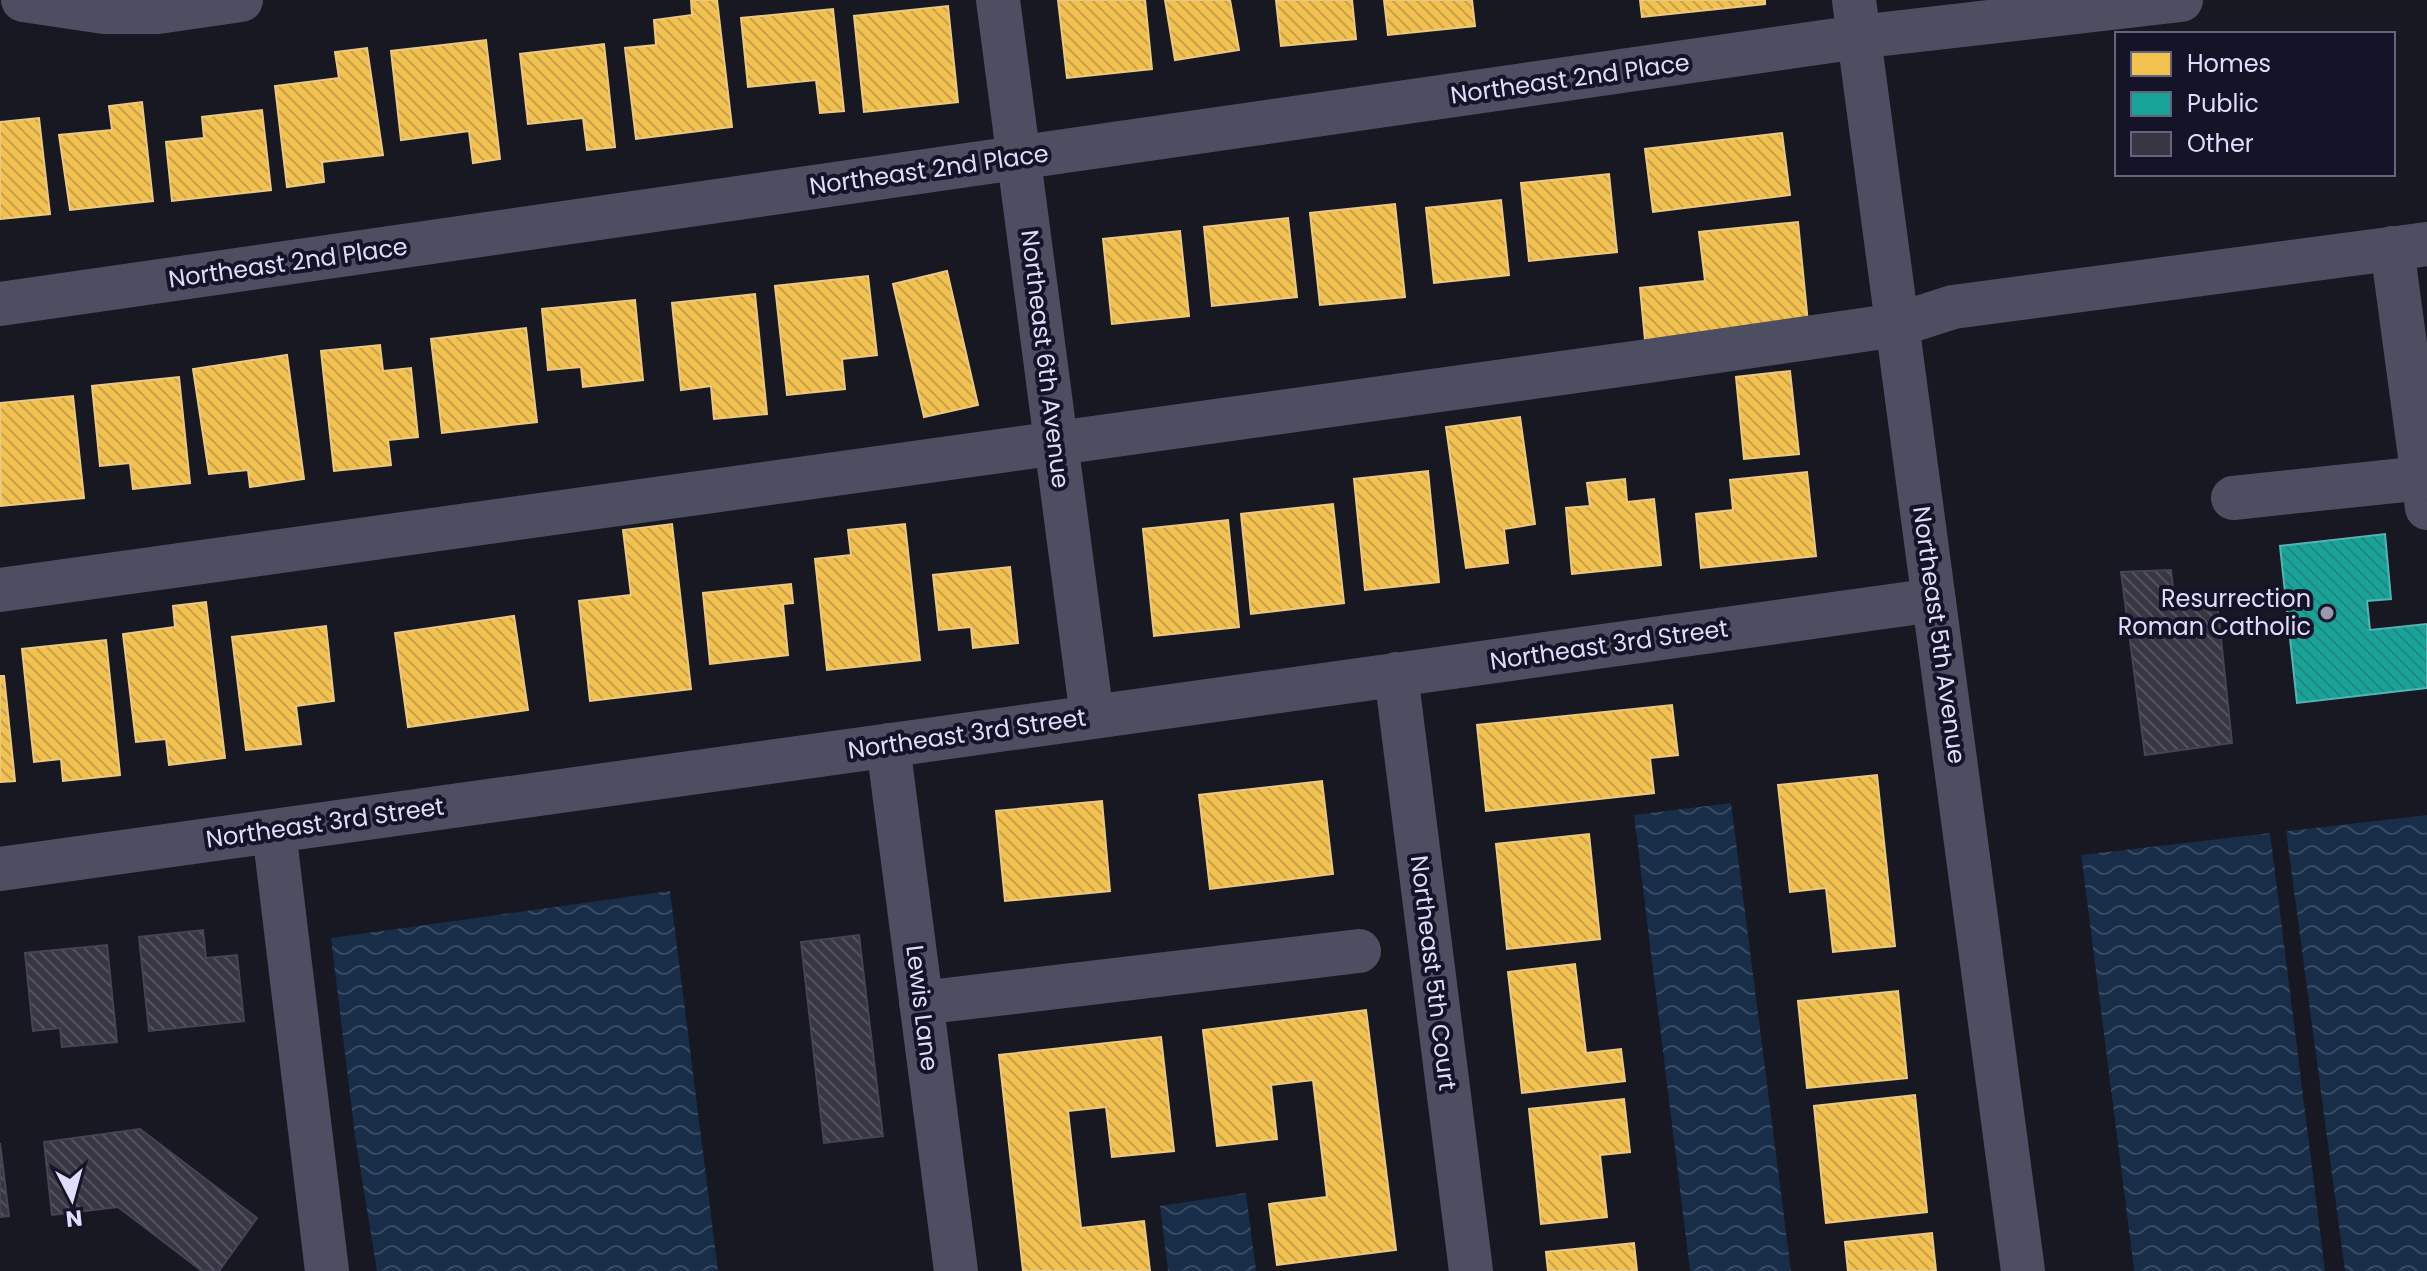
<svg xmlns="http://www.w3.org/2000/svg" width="2427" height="1271" font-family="Poppins,sans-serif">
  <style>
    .water { fill: url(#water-waves) }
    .pier { fill: #181822 }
    .homes { fill: url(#homes-back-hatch); stroke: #ecc982; stroke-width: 2 }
    .public { fill: url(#public-back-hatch); stroke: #53b4b6; stroke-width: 2 }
    .building { fill: url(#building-back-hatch); stroke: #454454; stroke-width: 2 }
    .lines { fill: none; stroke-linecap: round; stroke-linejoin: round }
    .minor { stroke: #4e4e62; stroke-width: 44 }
    .poi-dot { fill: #9998af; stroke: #151327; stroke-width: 3 }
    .labels { text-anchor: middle; stroke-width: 8; stroke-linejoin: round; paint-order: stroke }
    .street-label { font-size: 24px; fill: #dfddfb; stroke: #151327 }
    .poi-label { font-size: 24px; fill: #dfddfb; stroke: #151327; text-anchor: end }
  </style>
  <defs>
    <pattern id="water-waves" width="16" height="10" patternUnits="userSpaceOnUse" patternTransform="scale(2)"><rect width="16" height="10" fill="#172d48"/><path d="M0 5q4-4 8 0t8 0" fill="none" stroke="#384b63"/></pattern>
    <pattern id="homes-back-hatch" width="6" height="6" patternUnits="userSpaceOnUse" patternTransform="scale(2)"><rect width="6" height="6" fill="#f2c14e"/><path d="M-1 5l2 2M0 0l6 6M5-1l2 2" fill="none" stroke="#c6a14d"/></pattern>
    <pattern id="public-back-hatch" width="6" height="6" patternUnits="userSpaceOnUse" patternTransform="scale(2)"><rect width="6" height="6" fill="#17a398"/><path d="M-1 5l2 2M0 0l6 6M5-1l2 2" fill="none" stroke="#248681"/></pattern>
    <pattern id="building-back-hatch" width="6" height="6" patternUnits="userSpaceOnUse" patternTransform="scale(2)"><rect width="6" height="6" fill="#383643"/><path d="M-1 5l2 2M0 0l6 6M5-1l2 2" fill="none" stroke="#54535f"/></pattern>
  </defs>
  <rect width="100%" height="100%" fill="#181822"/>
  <!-- water -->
  <path class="water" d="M1731,803L1791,1271H1690L1634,815Z
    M2427,815V1271H2134L2081,855Z
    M670,891L718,1271H377L355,1136L331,938Z
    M1246,1193L1256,1271H1168L1160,1206Z"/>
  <!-- pier -->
  <path class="pier" d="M2286,831L2345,1271H2325L2270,832Z
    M2077,855H2081L2134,1271H2130Z"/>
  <!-- homes -->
  <path class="homes" d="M691,0H717L732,127L636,139L625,48L656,45L654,20L692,15Z
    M1058,0H1145L1152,69L1067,78Z
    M1165,0H1230L1239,50L1175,60Z
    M1276,0H1352L1356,39L1281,46Z
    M1384,0H1472L1475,26L1388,35Z
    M1640,0H1765V4L1642,17Z
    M948,6L958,102L864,112L854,16Z
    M833,9L844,111L820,113L816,80L748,87L741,18Z
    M486,40L500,159L473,163L469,131L401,140L391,51Z
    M604,44L615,147L587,150L583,118L528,124L520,54Z
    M367,48L383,155L322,162L324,182L287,187L275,86L339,78L335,52Z
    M142,102L153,201L70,210L59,135L112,130L109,106Z
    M262,110L271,190L172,201L166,142L204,138L202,117Z
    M39,118L50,214L0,219V122Z
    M1782,133L1790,195L1653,212L1645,149Z
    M1609,174L1617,252L1529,261L1521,183Z
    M1501,200L1509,275L1434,283L1426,208Z
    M1395,204L1405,297L1320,305L1310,213Z
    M1288,218L1297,297L1212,306L1204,227Z
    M1798,222L1808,323L1645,340L1640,288L1705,281L1699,232Z
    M1180,231L1189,316L1112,324L1103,239Z
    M947,271L978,405L924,417L893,284Z
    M868,276L877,355L842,359L845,389L787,395L775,286Z
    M755,294L767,414L714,419L711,386L681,390L672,303Z
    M635,300L643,380L583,387L581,367L548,370L542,309Z
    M526,328L537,422L442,433L431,339Z
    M380,345L383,371L411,368L418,437L388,440L391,465L334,471L321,351Z
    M287,355L304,479L250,487L248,470L209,474L193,369Z
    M1790,371L1799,454L1744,459L1736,377Z
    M179,377L190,483L133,489L130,463L100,466L92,386Z
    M73,396L84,498L1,506L0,403Z
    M1520,417L1535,524L1504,529L1508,563L1466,568L1446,427Z
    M1428,471L1439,582L1365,590L1354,479Z
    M1807,472L1816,556L1701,568L1696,514L1733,510L1730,480Z
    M1625,479L1627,502L1654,499L1661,565L1572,574L1566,508L1590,506L1587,483Z
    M1333,504L1344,603L1251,614L1241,514Z
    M1228,520L1239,627L1154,636L1143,529Z
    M672,524L691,689L590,701L579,601L631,595L623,530Z
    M905,524L920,660L827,670L815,559L851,555L848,530Z
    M1010,567L1018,643L973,648L971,627L939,630L933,575Z
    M791,584L793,603L783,604L788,655L710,664L703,593Z
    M206,602L225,758L169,765L166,739L136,742L123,634L175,627L173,606Z
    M514,616L528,710L408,727L395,633Z
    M326,626L334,701L296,706L301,744L246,750L232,637Z
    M106,640L120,775L63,781L61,759L34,762L22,649Z
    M0,676H4L15,781L0,782Z
    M1672,705L1678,755L1650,758L1654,793L1486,811L1477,725Z
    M1877,775L1895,946L1833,952L1826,888L1790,892L1778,785Z
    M1322,781L1333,874L1210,889L1199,795Z
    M1102,801L1110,891L1005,901L996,811Z
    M1589,834L1600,939L1507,949L1496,844Z
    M1575,964L1586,1053L1621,1049L1625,1081L1522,1093L1508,972Z
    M1898,991L1907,1078L1807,1088L1798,1001Z
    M1366,1010L1396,1250L1277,1265L1269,1204L1327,1197L1313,1080L1271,1085L1277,1139L1217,1146L1203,1030Z
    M1161,1037L1174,1151L1112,1157L1106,1107L1068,1111L1081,1228L1144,1221L1150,1271H1023L999,1055Z
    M1915,1095L1927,1212L1826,1223L1814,1106Z
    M1624,1099L1630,1152L1600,1155L1607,1217L1541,1224L1529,1109Z
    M1932,1233L1936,1271H1848L1845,1242Z
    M1634,1243L1637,1271H1548L1546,1252Z"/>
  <!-- public -->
  <path class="public" d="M2385,534L2391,599L2367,601L2370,630L2427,624V688L2297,703L2280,546Z"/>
  <!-- building -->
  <path class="building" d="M2171,570L2175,605L2217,601L2232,743L2145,755L2121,572Z
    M203,930L206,958L237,955L244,1021L149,1031L139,937Z
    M859,935L883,1136L824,1143L801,942Z
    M107,945L117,1042L62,1047L60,1028L33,1031L25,953Z
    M140,1129L257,1218L219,1271H202L118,1207L52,1215L44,1142Z
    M0,1143L9,1216L0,1217Z"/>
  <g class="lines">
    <!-- minor -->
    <path class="minor" d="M23,0L104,12H158L241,0
      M998,0L1092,717
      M1854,0L2023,1271
      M2392,248L2427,508
      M0,304L1858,37L2181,0
      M2233,498L2423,478
      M0,590L1648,361L1897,325L1953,307L2427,244
      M1396,674L1471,1271
      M888,745L956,1271
      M274,831L327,1271
      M0,869L1934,600
      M921,1003L1359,951"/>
  </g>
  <!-- markers -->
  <circle class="poi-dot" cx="2327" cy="613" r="8"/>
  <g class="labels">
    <!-- street labels -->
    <g class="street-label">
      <text transform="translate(1570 79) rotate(-8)" y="8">Northeast 2nd Place</text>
      <text transform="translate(929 170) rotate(-8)" y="8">Northeast 2nd Place</text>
      <text transform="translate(288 263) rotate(-8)" y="8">Northeast 2nd Place</text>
      <text transform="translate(1045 359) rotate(83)" y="8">Northeast 6th Avenue</text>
      <text transform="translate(1939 635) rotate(82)" y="8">Northeast 5th Avenue</text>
      <text transform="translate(1609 645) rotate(-8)" y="8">Northeast 3rd Street</text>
      <text transform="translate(967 734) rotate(-8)" y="8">Northeast 3rd Street</text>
      <text transform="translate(325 823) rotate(-8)" y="8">Northeast 3rd Street</text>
      <text transform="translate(1433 973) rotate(83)" y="8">Northeast 5th Court</text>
      <text transform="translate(922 1008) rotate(83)" y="8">Lewis Lane</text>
    </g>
    <!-- poi labels -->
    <g class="poi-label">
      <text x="2311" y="607">Resurrection<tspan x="2311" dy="28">Roman Catholic</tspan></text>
    </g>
  </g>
  <!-- legend -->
  <rect x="2115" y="32" width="280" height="144" fill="#151327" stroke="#66647c" stroke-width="2"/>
  <rect x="2131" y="52" width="40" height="24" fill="#f2c14e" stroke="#66647c" stroke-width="2"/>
  <text x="2187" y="72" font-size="24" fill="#dfddfb">Homes</text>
  <rect x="2131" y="92" width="40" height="24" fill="#17a398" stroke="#66647c" stroke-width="2"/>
  <text x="2187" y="112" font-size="24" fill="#dfddfb">Public</text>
  <rect x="2131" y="132" width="40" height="24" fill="#383643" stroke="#66647c" stroke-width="2"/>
  <text x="2187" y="152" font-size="24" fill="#dfddfb">Other</text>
  <!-- north arrow -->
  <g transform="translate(72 1199) rotate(174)" stroke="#151327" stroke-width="6" paint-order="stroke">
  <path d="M0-6L14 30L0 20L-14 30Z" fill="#dfddfb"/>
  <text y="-12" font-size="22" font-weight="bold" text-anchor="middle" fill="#dfddfb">N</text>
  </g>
</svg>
